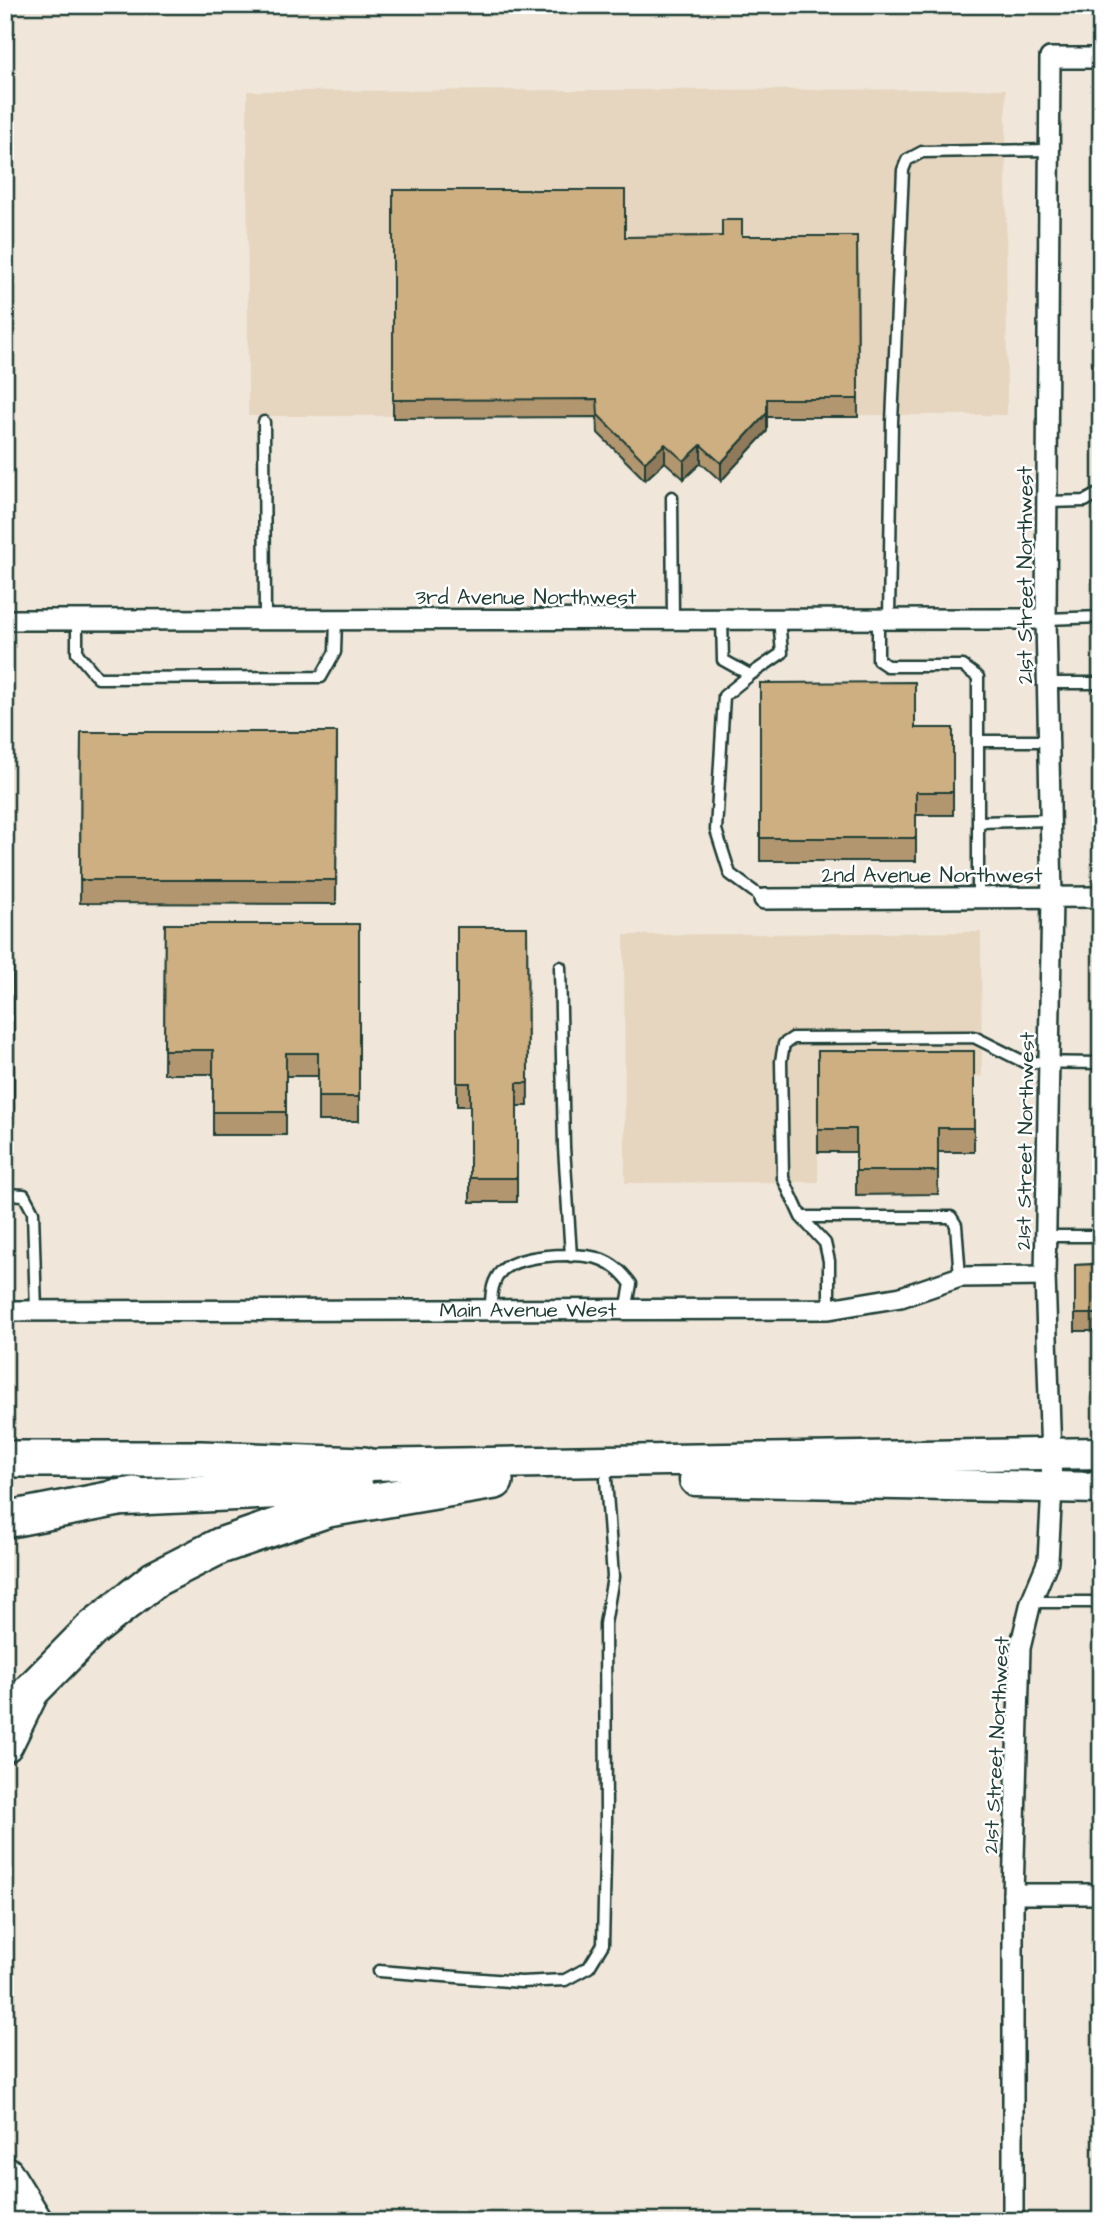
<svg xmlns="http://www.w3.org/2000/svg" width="1106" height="2226" font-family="'Architects Daughter',sans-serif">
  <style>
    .built { fill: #e6d6c0 }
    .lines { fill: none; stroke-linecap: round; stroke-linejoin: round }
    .service-casing { stroke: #1f3d34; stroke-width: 15 }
    .minor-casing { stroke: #1f3d34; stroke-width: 24 }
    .primary-casing { stroke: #1f3d34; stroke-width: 35 }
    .motorway-casing { stroke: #1f3d34; stroke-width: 40 }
    .service { stroke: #fff; stroke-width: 10 }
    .minor { stroke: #fff; stroke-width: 19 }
    .primary { stroke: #fff; stroke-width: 30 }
    .motorway { stroke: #fff; stroke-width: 35 }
    .wall { fill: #b19670; stroke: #1f3d34; stroke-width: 2 }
    .shaded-wall { fill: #907a5b; stroke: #1f3d34; stroke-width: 2 }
    .building { fill: #ceaf82; stroke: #1f3d34; stroke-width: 2 }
    .labels { text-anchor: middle; stroke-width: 5; stroke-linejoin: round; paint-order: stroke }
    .street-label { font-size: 21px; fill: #1f3d34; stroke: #fff }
  </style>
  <rect width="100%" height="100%" fill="#f0e7da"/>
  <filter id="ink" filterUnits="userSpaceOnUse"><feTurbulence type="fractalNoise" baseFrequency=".0143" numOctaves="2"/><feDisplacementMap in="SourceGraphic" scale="14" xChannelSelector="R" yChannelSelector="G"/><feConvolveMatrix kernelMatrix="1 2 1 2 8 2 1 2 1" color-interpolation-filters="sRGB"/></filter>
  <g filter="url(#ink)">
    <!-- built -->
    <path class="built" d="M1006,89L1007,415L248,416L247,91Z
      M981,932L982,1077L974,1075H818V1182L625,1183L624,935Z"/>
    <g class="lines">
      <defs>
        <path id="service" d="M264,422L265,620
          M672,497L673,619
          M1047,502L1085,501L1101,492
          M722,619L723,660L750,675L782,653L779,619
          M878,619V660L887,666H963L978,677V898
          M889,619L892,422L903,170L907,160L922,152L1049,150
          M1046,619L1101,617
          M77,620V653L98,678L321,677L335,652L336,619
          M750,675L724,696L716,830L730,874L764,899
          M1048,683H1101
          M979,741H1049
          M980,822L1050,820
          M560,967L564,1147L571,1256
          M5,1194L24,1195L33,1212L36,1311
          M801,1217H951L956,1225L960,1277
          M1046,1236H1101
          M829,1309V1261L825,1243L801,1217L783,1178L781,1061L784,1044L793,1038L974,1037L1024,1062L1101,1063
          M491,1311C491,1297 491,1285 499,1274C512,1254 576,1252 597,1258C613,1263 622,1272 631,1284L626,1311
          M1031,1602H1101
          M379,1971L521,1982L565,1980L589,1967L603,1944L606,1819L605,1624L613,1577L606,1479"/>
        <g id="minor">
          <path d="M5,620L1046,619"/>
          <path d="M764,899L1101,897"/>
          <path id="s1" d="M5,1311L829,1309L901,1297L960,1277L1045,1276"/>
          <path d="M1013,1894H1101"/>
          <path d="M1013,2221V1894L1020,1648L1031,1602L1048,1561L1052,1488L1045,1276L1052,897L1046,619L1050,58H1101"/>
        </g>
        <path id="primary" d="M364,1465L1101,1453
          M695,1480L1101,1488"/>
        <path id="motorway" d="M5,1459H201L364,1465
          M114,1498L355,1487
          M5,1520L134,1495
          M5,1744L31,1691L92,1629L155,1579L220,1546L328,1509L495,1481
          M5,2174L34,2221"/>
      </defs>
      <!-- service casing -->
      <use href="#service" class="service-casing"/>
      <!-- minor casing -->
      <use href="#minor" class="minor-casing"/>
      <!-- primary casing -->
      <use href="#primary" class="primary-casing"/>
      <!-- motorway casing -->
      <use href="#motorway" class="motorway-casing"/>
      <!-- service -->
      <use href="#service" class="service"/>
      <!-- minor -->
      <use href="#minor" class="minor"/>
      <!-- primary -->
      <use href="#primary" class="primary"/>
      <!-- motorway -->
      <use href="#motorway" class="motorway"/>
    </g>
    <!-- wall -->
    <path class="wall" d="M393,190L625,237L857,236L858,417H767V431L721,481L701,463L684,479L665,462L645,480L598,433L597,417L393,418Z
      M760,683L915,728L953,792V815H916V861H760Z
      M81,732H337L336,904L80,903Z
      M5,862H12L14,1116H5Z
      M165,924H359V1121H318V1076H286V1135H213V1074H164Z
      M457,927H527L528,1106H517V1202H470V1106H457Z
      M818,1051H974V1152H938V1194L856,1195V1152H818Z
      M1101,1258V1340H1097V1331H1075V1265L1097,1264Z"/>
    <!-- shaded-wall -->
    <path class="shaded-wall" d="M767,413V431L721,481V463Z
      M665,444V462L645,480V462Z
      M701,445V463L684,479V461Z"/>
    <!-- building -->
    <path class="building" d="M393,190H625V237L722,236V220H742V236H857L858,399H767V413L721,463L701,445L684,461L665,444L645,462L598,415L597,399L393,400Z
      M915,682V728H953V792H916V838H760V683Z
      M81,732H337L336,880H80Z
      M5,862H12L14,1092H5Z
      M165,924H359V1097H318V1053H286V1112H213V1050H164Z
      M457,927H527L528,1083H517V1178H470V1083H457Z
      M818,1051H974V1128H938V1171H856V1129H818Z
      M1097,1258H1101V1322H1097V1314H1075V1265L1097,1264Z"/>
  </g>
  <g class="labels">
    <!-- street labels -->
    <g class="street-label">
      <text transform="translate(1025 575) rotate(-90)" y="7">21st Street Northwest</text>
      <text x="526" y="604">3rd Avenue Northwest</text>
      <text x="932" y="882">2nd Avenue Northwest</text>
      <text transform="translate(1025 1141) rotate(-89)" y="7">21st Street Northwest</text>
      <text dy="7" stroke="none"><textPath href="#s1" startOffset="523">Main Avenue West</textPath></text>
      <text transform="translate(996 1745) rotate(-87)" y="7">21st Street Northwest</text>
    </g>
  </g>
  <!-- margin -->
  <rect width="1106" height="2226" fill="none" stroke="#fff" stroke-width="28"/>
  <rect x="14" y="14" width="1078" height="2198" fill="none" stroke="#1f3d34" stroke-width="2.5" filter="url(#ink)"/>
</svg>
